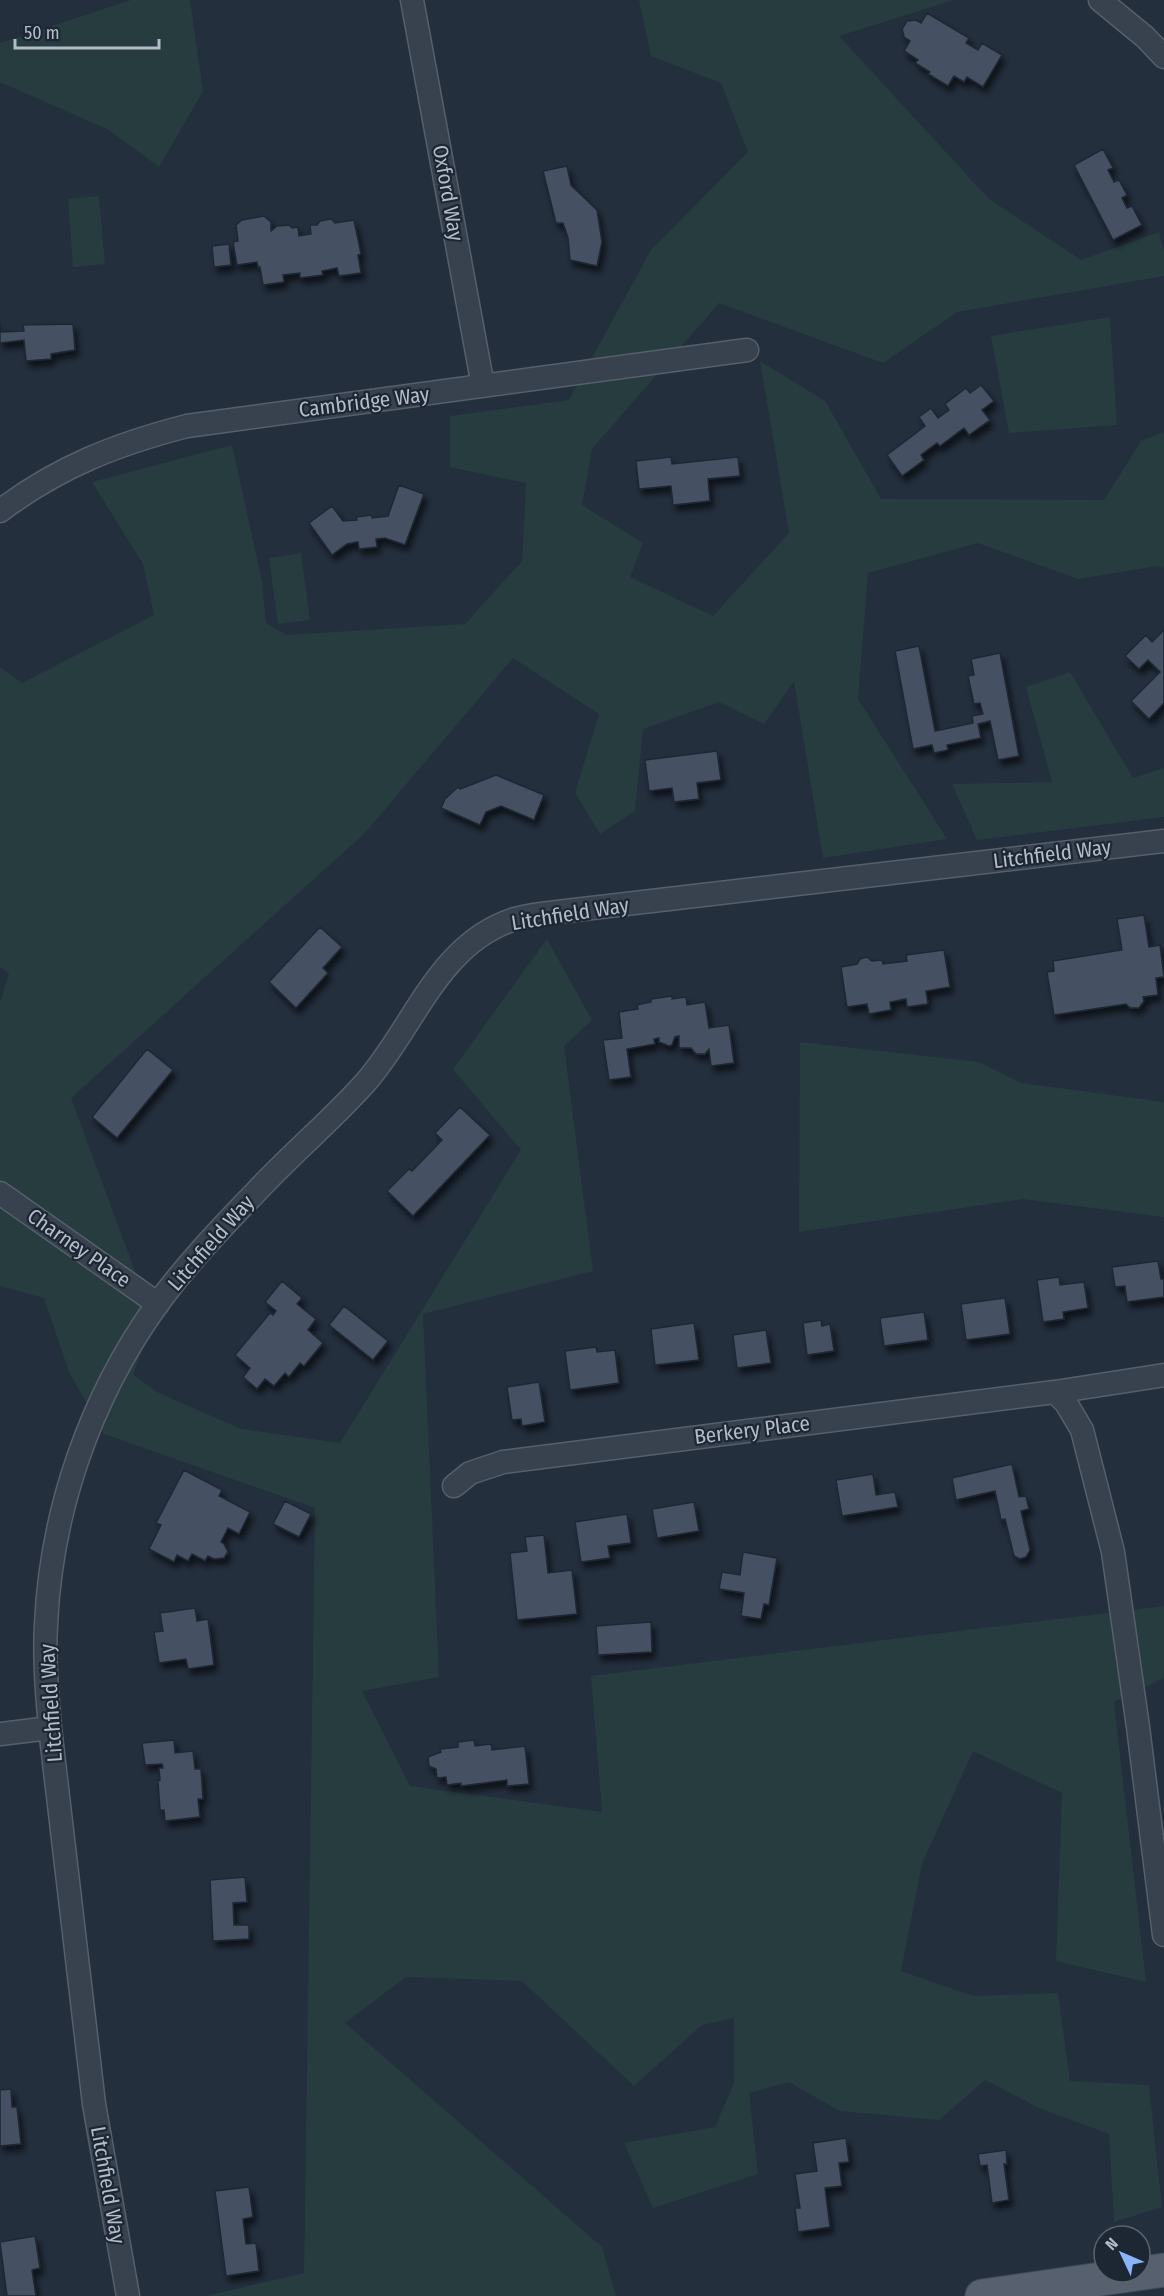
<svg xmlns="http://www.w3.org/2000/svg" width="1164" height="2296" font-family="'Fira Sans Condensed',sans-serif">
  <style>
    .green { fill: #263c3f }
    .building { fill: #455162; stroke: #1f2835; stroke-width: 1.5; filter: url(#shadow) }
    .lines { fill: none; stroke-linecap: round; stroke-linejoin: round }
    .street-casing { stroke: #565f6c; stroke-width: 25 }
    .primary-casing { stroke: #414a57; stroke-width: 35 }
    .street { stroke: #38414e; stroke-width: 22 }
    .primary { stroke: #56606e; stroke-width: 33 }
    .labels { text-anchor: middle; stroke-width: 4.5; stroke-linejoin: round; paint-order: stroke }
    .street-label { font-size: 21px; fill: #b4bcc9; stroke: #1d2633 }
  </style>
  <defs>
    <filter id="shadow"><feDropShadow dx="3.5" dy="6" stdDeviation="3" flood-color="#0009"/></filter>
  </defs>
  <rect width="100%" height="100%" fill="#242f3e"/>
  <!-- green -->
  <path class="green" d="M131,0H190L203,91L159,167L109,130L0,82V43Z
    M639,0H954L839,36L989,199L1081,260L1159,232L1164,251V276L957,312L883,363L719,303L592,449L582,505L643,543L630,577L713,616L789,533L760,361L825,401L881,499L1104,500L1141,441L1164,432V568L1157,566L1078,579L978,543L868,573L858,699L947,839L823,858L794,681L764,724L719,702L643,729L635,811L600,834L575,793L599,714L513,658L364,834L71,1098L153,1320L133,1375L159,1393L241,1429L340,1443L521,1150L453,1069L547,939L592,1020L564,1046L593,1271L423,1314L439,1677L362,1691L410,1786L602,1812L591,1676L1164,1606V1678L1114,1702L1146,1982L1056,1961L1062,1793L973,1751L922,1864L901,1971L973,1996L1058,1993L1070,2081L1149,2085L1162,2207L1114,2222L1109,2134L1039,2108L985,2080L939,2120L840,2111L789,2082L749,2093L758,2174L653,2208L624,2143L715,2127L734,2083V2018L702,2025L634,2086L522,1981L406,1977L345,2023L602,2247L616,2296H206L304,2273L315,1508L104,1434L69,1372L44,1298L0,1286V1003L9,973L0,967V667L22,683L154,615L143,564L92,482L232,445L262,581L266,623L286,635L465,624L522,561L526,483L450,467V416L569,400L651,250L748,152L721,83L651,56Z
    M99,196L105,264L73,267L68,199Z
    M1110,317L1117,425L1009,433L991,336Z
    M301,553L310,620L278,624L269,558Z
    M1070,672L1133,778L1164,768V817L977,840L952,784L1052,782L1026,687Z
    M800,1042L979,1062L1021,1083L1164,1102V1217L1023,1199L799,1232Z"/>
  <!-- building -->
  <path class="building" d="M927,13L969,38L966,43L978,50L982,43L1002,55L983,87L967,77L964,82L954,76L948,86L928,74L930,72L915,63L918,60L904,51L910,41L904,37L902,29L907,21L916,20L921,23Z
    M1103,149L1113,168L1108,170L1114,182L1119,180L1127,195L1122,198L1127,208L1132,206L1142,225L1113,240L1074,165Z
    M567,166L571,185L597,210L602,242L597,266L570,260L568,238L563,223H556L543,171Z
    M264,216L271,222V231L277,226L289,225L292,228L298,227L299,236L311,234L310,225H317L320,221L331,219L335,223L354,220L361,254L358,255L361,273L339,276L337,268L322,271L323,275L300,278V273L283,275L284,282L263,285L260,267H258L257,262L237,265L233,242L238,241L236,225L242,220Z
    M229,244L231,265L214,267L212,246Z
    M0,322L1,332L24,331L23,325L73,324L75,350L51,354V359L26,361L24,340L0,343Z
    M981,385L994,401L982,410L990,420L969,435L964,428L940,446L937,443L921,455L924,460L902,476L887,455L925,426L919,417L931,408L938,418L949,410L945,404L966,388L970,393Z
    M671,457L672,464L738,457L740,476L708,479L710,501L673,505L671,486L639,489L636,461Z
    M399,485L424,494L405,545L385,538L376,539L377,547L359,549L358,542L347,544L332,555L309,523L332,506L343,521L357,520L356,517L372,515V518L388,516Z
    M1164,630V703L1149,719L1131,701L1160,672L1148,660L1139,669L1125,656L1146,635L1152,642Z
    M919,646L935,731L973,723L972,716L983,714L980,703L974,704L968,676L974,675L971,659L1000,653L1019,756L998,760L990,721L978,724L981,738L947,745L948,750L934,753L932,745L913,749L895,651Z
    M717,751L721,780L697,783L699,799L674,802L672,788L649,791L645,760Z
    M496,775L544,795L534,820L501,806L486,812L480,825L441,808L445,799L458,787L460,789Z
    M1144,915L1149,947L1160,945L1164,977L1156,978L1158,995L1143,997L1144,1001L1139,1008H1130L1126,1004L1054,1015L1047,972L1054,971L1053,961L1122,950L1117,919Z
    M320,927L342,947L323,968L328,973L296,1008L269,982Z
    M944,950L950,987L926,991L928,1004L907,1007L906,999L890,1002L891,1010L869,1014L867,1004L847,1007L841,967L857,964L860,959L867,957L872,961L882,960L883,964L907,961L906,955Z
    M672,996V999L686,997L687,1005L705,1002L709,1028L729,1025L734,1063L711,1066L709,1049L705,1054H696L691,1048H679V1036L675,1037L672,1045L669,1046L659,1042V1038L654,1039L655,1044L627,1049L631,1077L609,1080L603,1040L622,1038L619,1012L638,1009L637,1005L651,1002V999Z
    M147,1049L173,1070L117,1138L92,1117Z
    M460,1107L490,1135L413,1216L387,1191L409,1169L412,1171L442,1140L435,1133Z
    M1158,1261L1161,1279H1164V1297L1127,1302L1125,1286L1115,1287L1112,1267Z
    M1059,1277L1060,1285L1084,1282L1088,1308L1063,1312L1064,1319L1043,1322L1037,1280Z
    M282,1281L302,1298L297,1304L316,1319L308,1330L323,1343L304,1366L300,1363L289,1377L285,1373L274,1386L265,1379L257,1389L243,1377L250,1368L235,1355L270,1313L273,1315L276,1311L265,1302Z
    M1005,1298L1010,1334L966,1340L961,1304Z
    M344,1306L388,1341L373,1360L329,1325Z
    M924,1312L928,1340L884,1346L880,1318Z
    M821,1320L822,1326L830,1324L834,1351L807,1355L803,1323Z
    M694,1323L699,1360L655,1365L651,1329Z
    M766,1330L771,1363L737,1368L733,1335Z
    M596,1347L597,1352L615,1350L619,1383L570,1390L565,1351Z
    M539,1382L545,1422L522,1426L521,1419L512,1420L507,1387Z
    M1012,1464L1019,1497L1026,1496L1029,1509L1021,1511L1030,1550L1026,1557L1020,1559L1014,1556L1005,1519L1001,1520L995,1491L956,1500L952,1478Z
    M184,1470L222,1490L219,1496L250,1512L239,1534L228,1528L221,1542L224,1544L228,1552L224,1558L214,1559L208,1556L205,1561L192,1554L188,1561L177,1555L174,1562L149,1549L161,1525L156,1523Z
    M873,1474L876,1495L895,1492L898,1507L842,1516L836,1480Z
    M285,1501L311,1514L299,1537L273,1524Z
    M694,1502L699,1531L657,1538L652,1509Z
    M627,1514L631,1543L608,1546L610,1558L581,1562L575,1522Z
    M544,1535L548,1573L572,1570L577,1614L517,1620L510,1553L527,1551L525,1537Z
    M743,1552L777,1558L769,1605L764,1604L761,1619L741,1616L744,1593L719,1589L722,1572L740,1575Z
    M195,1608L197,1621L208,1619L214,1665L188,1669L186,1659L159,1663L154,1632L163,1631L160,1613Z
    M651,1622L652,1652L598,1655L596,1626Z
    M174,1740L175,1753L193,1751L195,1769H201L203,1799H198L200,1817L165,1821L164,1810H160L158,1781L160,1780L159,1768H163L162,1764L145,1765L142,1743Z
    M474,1740L475,1746L491,1744L492,1750L525,1746L529,1784L507,1786V1780L461,1786V1783L447,1785L446,1777L437,1778L436,1769L429,1766L428,1757L441,1752L440,1749L458,1747V1742Z
    M245,1877L247,1902L233,1903L234,1925H249V1939L213,1941L210,1880Z
    M11,2089L12,2107H17L21,2144L0,2146V2090Z
    M846,2138L849,2162L839,2163L842,2186L825,2188L830,2227L798,2232L795,2208H800L795,2174L817,2171L813,2143Z
    M1006,2150L1007,2164H1004L1009,2200L992,2203L987,2165L980,2166L978,2154Z
    M249,2187L253,2217L243,2219L246,2244L256,2243L259,2271L226,2276L215,2191Z
    M35,2236L40,2268L32,2270L36,2296H7L0,2242Z"/>
  <g class="lines">
    <defs>
      <path id="street" d="M412,0L483,386
        M1100,0L1145,37L1164,57
        M0,511C58,467 117,444 187,426L747,350
        M0,1193L158,1304
        M1055,1392L1164,1375
        M454,1486L470,1473L503,1462L1055,1392L1066,1403L1082,1430L1113,1552L1138,1727L1164,1935
        M0,1734L50,1728
        M128,2296L94,2104L50,1728C47,1693 44,1659 46,1625C51,1511 90,1399 156,1306C185,1266 220,1229 255,1193C290,1155 330,1122 365,1083C414,1028 438,943 515,919C532,914 549,913 566,911L1164,841"/>
      <path id="primary" d="M982,2296L1164,2270"/>
    </defs>
    <!-- street casing -->
    <use href="#street" class="street-casing"/>
    <!-- primary casing -->
    <use href="#primary" class="primary-casing"/>
    <!-- street -->
    <use href="#street" class="street"/>
    <!-- primary -->
    <use href="#primary" class="primary"/>
  </g>
  <g class="labels">
    <!-- street labels -->
    <g class="street-label">
      <text transform="translate(448 193) rotate(80)" y="7">Oxford Way</text>
      <text transform="translate(364 402) rotate(-7)" y="7">Cambridge Way</text>
      <text transform="translate(1052 854) rotate(-7)" y="7">Litchfield Way</text>
      <text transform="translate(570 914) rotate(-9)" y="7">Litchfield Way</text>
      <text transform="translate(211 1243) rotate(-49)" y="7">Litchfield Way</text>
      <text transform="translate(79 1248) rotate(35)" y="7">Charney Place</text>
      <text transform="translate(752 1430) rotate(-7)" y="7">Berkery Place</text>
      <text transform="translate(51 1703) rotate(-94)" y="7">Litchfield Way</text>
      <text transform="translate(108 2185) rotate(80)" y="7">Litchfield Way</text>
    </g>
  </g>
  <!-- north arrow -->
  <g transform="translate(1122 2254) rotate(314)"><circle r="28" fill="#1d2633" stroke="#59626f" stroke-width="1.5"/>
  <path d="M0-4.5L10 22L0 15L-10 22Z" fill="#8ab4f8"/>
  <text y="-9" font-size="16" font-weight="bold" text-anchor="middle" fill="#b4bcc9">N</text>
  </g>
  <!-- scale -->
  <path d="M15 39v9h144v-9" fill="none" stroke="#b4bcc9" stroke-width="3"/>
  <text x="24" y="39" font-size="18" fill="#b4bcc9" stroke="#1d2633" stroke-width="4.5" paint-order="stroke">50 m</text>
</svg>
